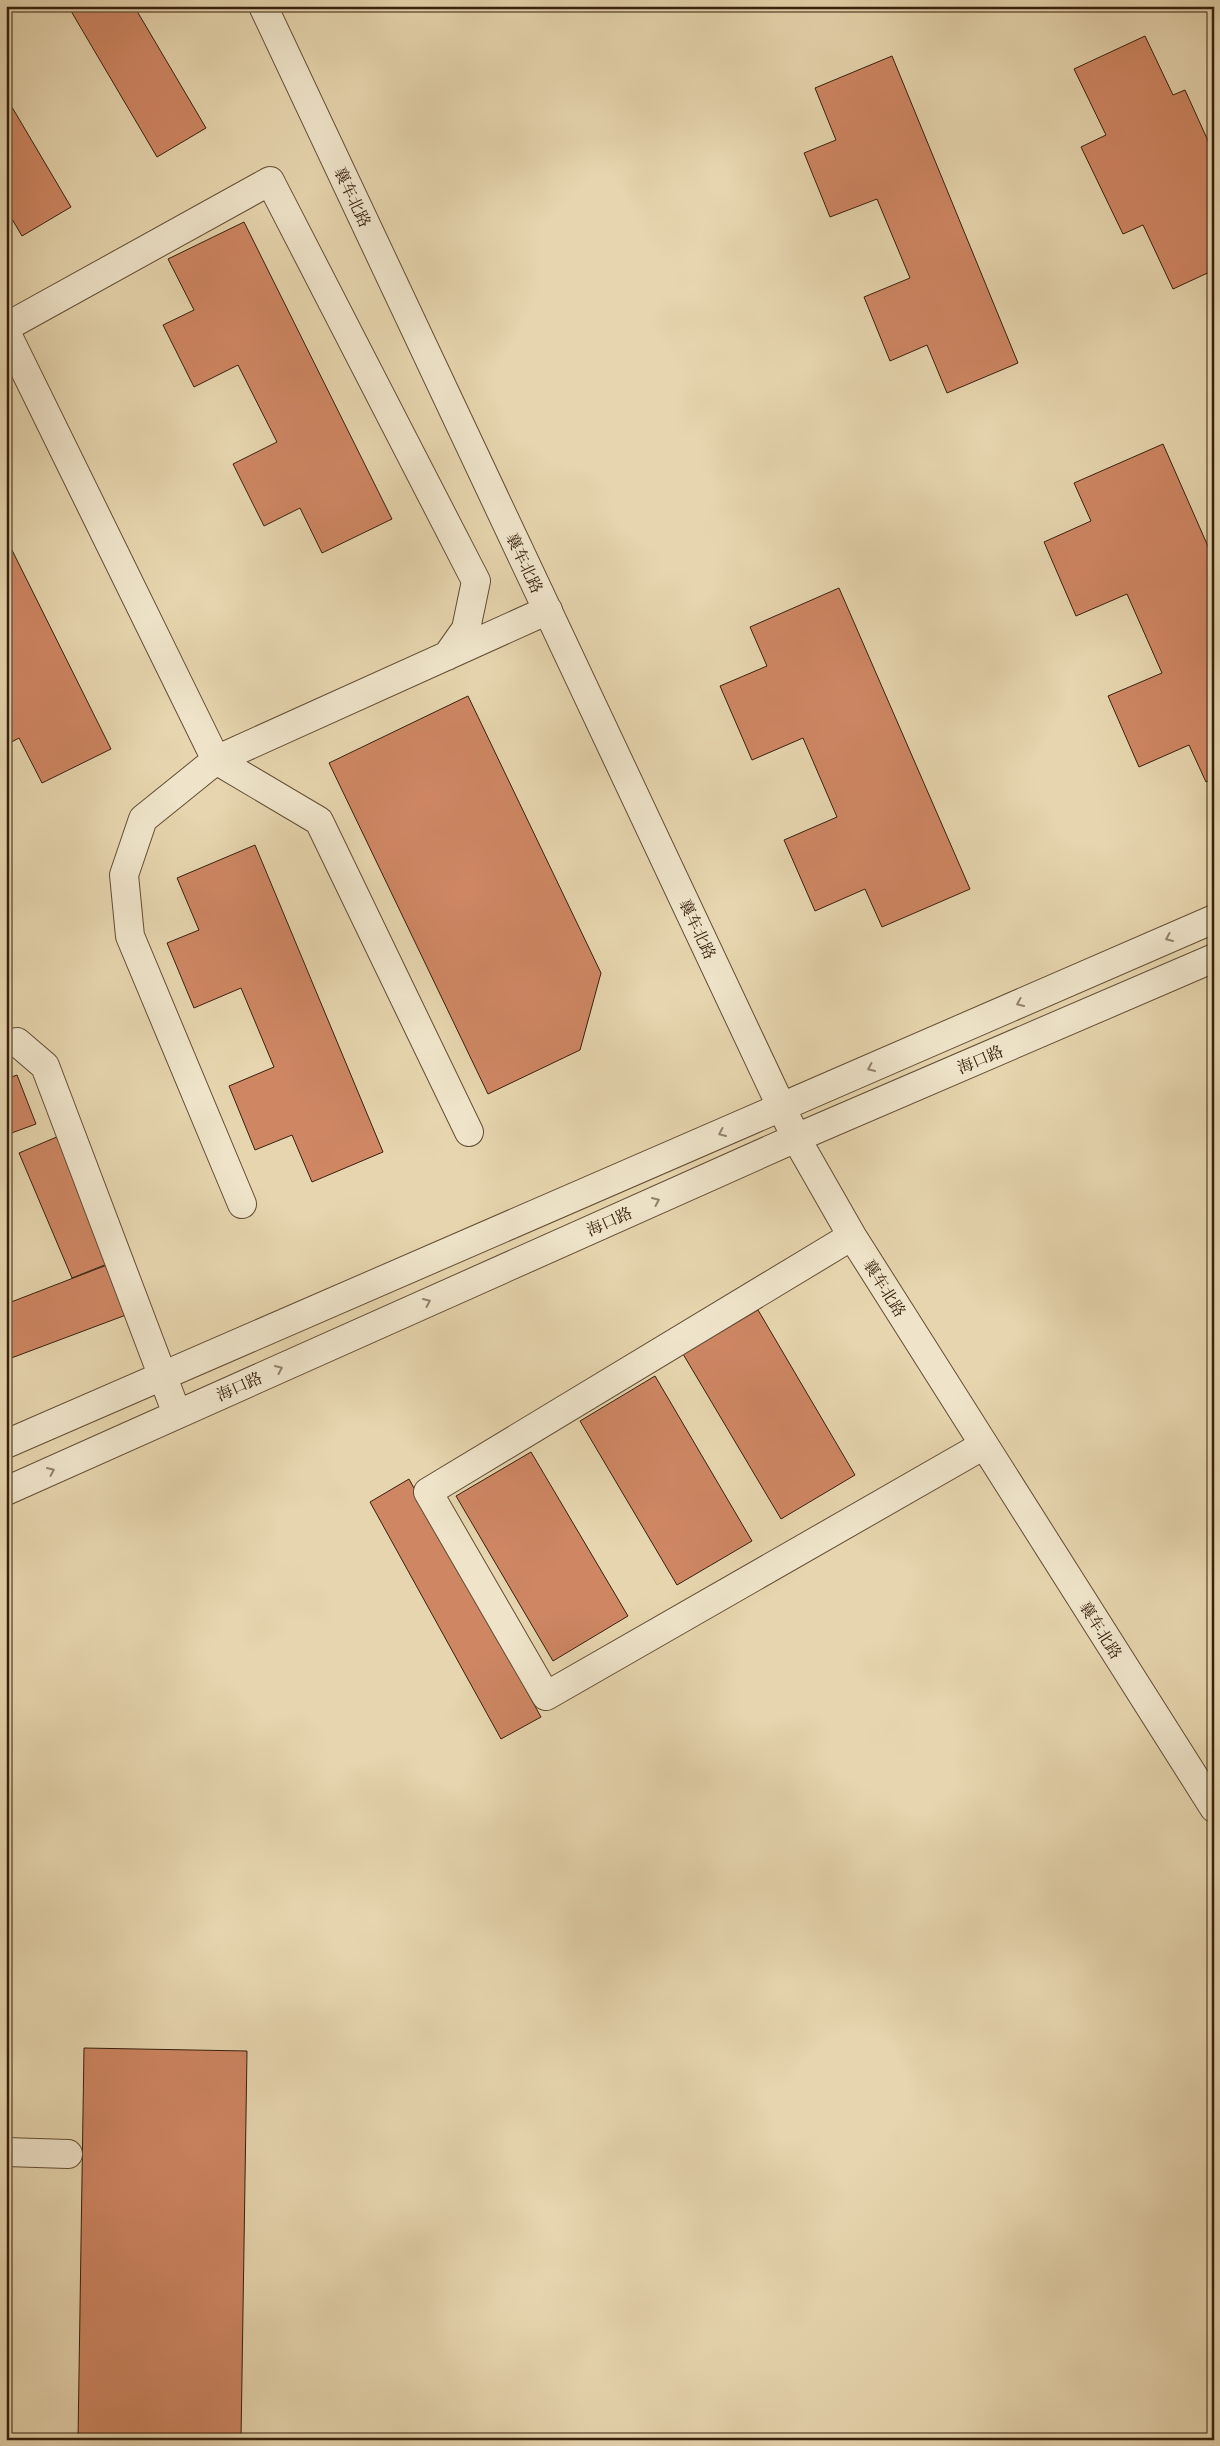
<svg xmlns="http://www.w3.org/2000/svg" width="1220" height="2446" font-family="'IM FELL French Canon','Noto Serif SC',serif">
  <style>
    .building { fill: #ce8663; stroke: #37200c }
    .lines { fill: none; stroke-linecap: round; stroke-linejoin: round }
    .minor-casing { stroke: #634d34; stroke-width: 30 }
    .minor { stroke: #efe4ca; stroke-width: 28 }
    .oneway { stroke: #93826b }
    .labels { text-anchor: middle; stroke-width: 4; stroke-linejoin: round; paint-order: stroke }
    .street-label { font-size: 16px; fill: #37200c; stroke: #efe4ca }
  </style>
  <rect width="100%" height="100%" fill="#e6d5ae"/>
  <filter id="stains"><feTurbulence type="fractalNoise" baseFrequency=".004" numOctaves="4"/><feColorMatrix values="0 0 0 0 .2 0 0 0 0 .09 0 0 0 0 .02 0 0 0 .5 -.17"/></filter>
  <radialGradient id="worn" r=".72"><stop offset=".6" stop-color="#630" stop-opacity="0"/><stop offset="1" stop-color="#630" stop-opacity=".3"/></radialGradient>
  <!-- building -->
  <path class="building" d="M68,6H134L206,128L157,157Z
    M1145,36L1173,95L1185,90L1214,154V270L1173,289L1143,225L1123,234L1081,147L1106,135L1074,69Z
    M892,56L1018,363L947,393L927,345L890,361L864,297L910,278L877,199L830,217L804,153L836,140L815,88Z
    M6,97L71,207L22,236L6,209Z
    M244,222L392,519L322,553L300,508L264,526L233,464L277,442L238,365L194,387L163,325L194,310L168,259Z
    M1163,444L1214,560V779L1206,782L1189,745L1139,767L1108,696L1162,673L1127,594L1076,616L1044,542L1091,521L1074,483Z
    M6,538L111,749L42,783L19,738L6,745Z
    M839,588L970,889L882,927L865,889L815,911L784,840L837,817L803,738L752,760L720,686L767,666L750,627Z
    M468,696L601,973L580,1050L488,1094L329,763Z
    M255,845L383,1152L312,1182L292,1135L255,1150L229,1086L274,1067L241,988L194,1008L167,943L199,930L177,878Z
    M17,1075L36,1124L6,1135V1079Z
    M59,1136L112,1262L72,1278L19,1153Z
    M107,1265L126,1315L6,1360V1304Z
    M758,1310L855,1475L781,1519L683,1354Z
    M655,1376L752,1541L677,1585L580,1421Z
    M531,1452L628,1616L553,1661L456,1496Z
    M409,1479L541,1717L501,1739L370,1502Z
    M84,2048L247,2051L241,2440H78Z"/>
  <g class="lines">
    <defs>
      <path id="minor" d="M263,6L796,1138L852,1236L1214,1808
        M6,327L270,181L476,581L466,629L447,656
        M6,332L216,760L319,821L469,1132
        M6,1044L17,1042L45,1066L177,1414
        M242,1204L130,936L124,875L143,819L216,760L548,610
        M852,1236L428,1492L546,1696L984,1445
        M6,1444L1214,919
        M6,1491L796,1138L1214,958
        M6,2152L68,2154"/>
    </defs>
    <!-- minor casing -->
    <use href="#minor" class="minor-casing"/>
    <!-- minor -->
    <use href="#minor" class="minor"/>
  </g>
  <!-- one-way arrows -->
  <defs><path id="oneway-chevron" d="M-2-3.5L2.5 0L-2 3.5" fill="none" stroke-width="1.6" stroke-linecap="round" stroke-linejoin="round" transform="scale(1.25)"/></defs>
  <g class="oneway">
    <use href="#oneway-chevron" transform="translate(1169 938) rotate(156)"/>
    <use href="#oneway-chevron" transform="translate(1020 1003) rotate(156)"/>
    <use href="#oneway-chevron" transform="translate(871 1068) rotate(156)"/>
    <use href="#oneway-chevron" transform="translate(722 1133) rotate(156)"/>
    <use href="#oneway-chevron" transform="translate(656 1201) rotate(-24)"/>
    <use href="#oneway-chevron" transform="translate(427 1302) rotate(-24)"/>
    <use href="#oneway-chevron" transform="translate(279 1369) rotate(-24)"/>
    <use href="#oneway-chevron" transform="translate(51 1471) rotate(-24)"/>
  </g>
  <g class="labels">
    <!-- street labels -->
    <g class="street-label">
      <text transform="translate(353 197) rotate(65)" y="6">襄车北路</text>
      <text transform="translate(525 563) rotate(65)" y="6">襄车北路</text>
      <text transform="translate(698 929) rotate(65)" y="6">襄车北路</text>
      <text transform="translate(980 1059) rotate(-23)" y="6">海口路</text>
      <text transform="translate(609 1221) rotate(-24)" y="6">海口路</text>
      <text transform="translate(885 1288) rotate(58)" y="6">襄车北路</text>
      <text transform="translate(239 1386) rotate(-24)" y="6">海口路</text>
      <text transform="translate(1101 1630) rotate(58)" y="6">襄车北路</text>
    </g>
  </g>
  <!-- margin -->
  <rect width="1220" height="2446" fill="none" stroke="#e6d5ae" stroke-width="25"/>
  <rect x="8" y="8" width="1205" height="2431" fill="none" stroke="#37200c" stroke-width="2.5"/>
  <rect x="12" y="12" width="1195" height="2421" fill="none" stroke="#37200c"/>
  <rect width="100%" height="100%" filter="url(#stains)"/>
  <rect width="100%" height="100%" fill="url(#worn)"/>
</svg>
